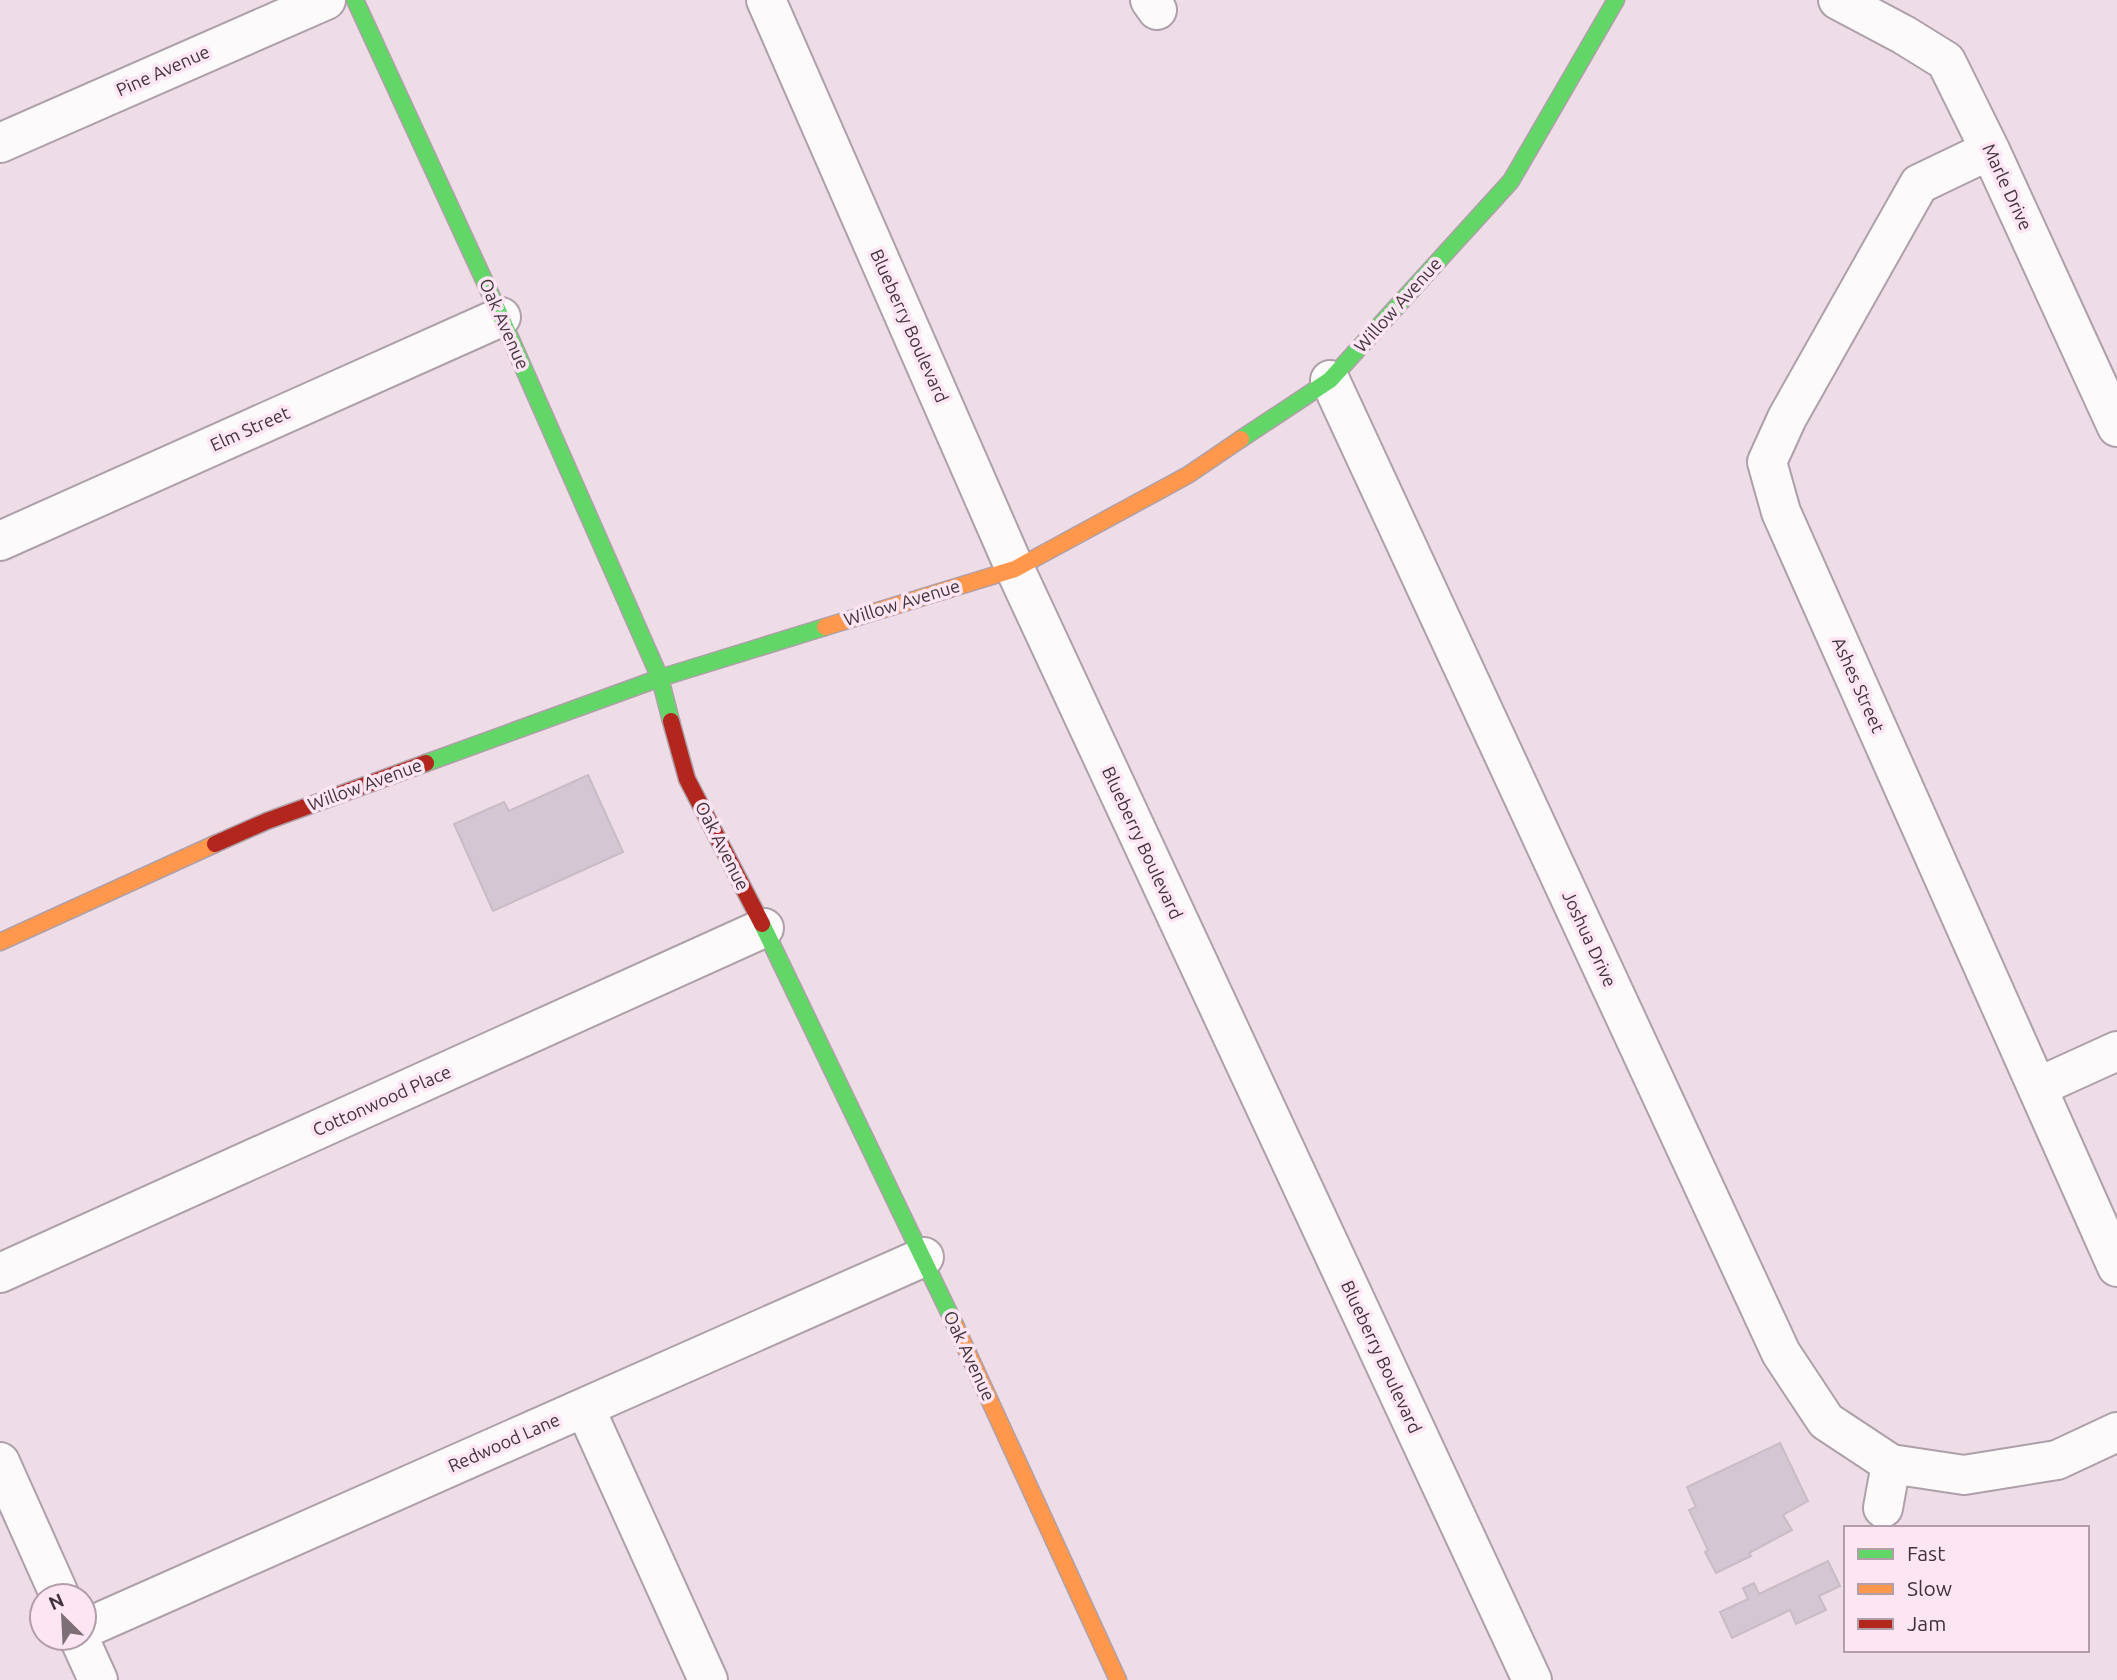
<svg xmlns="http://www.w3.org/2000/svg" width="2117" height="1680" font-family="Ubuntu,sans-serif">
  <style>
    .building { fill: #d4c6d3; stroke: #c8bcc6; stroke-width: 2 }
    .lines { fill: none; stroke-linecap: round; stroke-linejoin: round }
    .street-casing { stroke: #aea0a8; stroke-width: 42 }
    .fast-casing { stroke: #aea0a8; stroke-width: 19 }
    .slow-casing { stroke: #aea0a8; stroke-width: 19 }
    .jam-casing { stroke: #aea0a8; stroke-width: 19 }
    .street { stroke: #fcfafb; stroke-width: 38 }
    .fast { stroke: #63d668; stroke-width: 16 }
    .slow { stroke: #ff974d; stroke-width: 16 }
    .jam { stroke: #b3261e; stroke-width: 16 }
    .labels { text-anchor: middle; stroke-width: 7; stroke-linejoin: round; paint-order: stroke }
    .street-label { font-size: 18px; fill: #40343a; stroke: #fee5f3 }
  </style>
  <rect width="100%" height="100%" fill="#eedce6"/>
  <!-- building -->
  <path class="building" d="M588,775L623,852L493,911L454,824L504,802L509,811Z
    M1780,1443L1808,1501L1783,1515L1792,1530L1749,1553L1751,1556L1716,1573L1705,1552L1708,1550L1689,1510L1696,1507L1687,1487Z
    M1828,1561L1840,1586L1819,1596L1826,1610L1796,1624L1790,1610L1732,1638L1720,1612L1748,1599L1743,1588L1754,1583L1759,1594Z"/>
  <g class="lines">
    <defs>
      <path id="street" d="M766,0L1015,569L1532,1680
        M1150,0L1157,10
        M1838,0L1904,35L1946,61L1990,150L2117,427
        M0,143L326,0
        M1990,150L1919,184L1787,418L1767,462L1781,512L2117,1267
        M1330,380L1781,1353L1826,1421L1891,1464L1964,1475L2057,1460L2117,1432
        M0,541L501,317
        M2038,1087L2117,1051
        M0,1273L764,928
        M585,1408L708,1680
        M0,1462L60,1596
        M1883,1508L1891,1464
        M84,1629L924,1257
        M79,1638L98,1680"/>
      <path id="fast" d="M355,0L501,317L660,678L671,721
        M1241,439L1330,380L1511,181L1616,0
        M426,763L660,678L825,627
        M762,924L955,1325"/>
      <path id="slow" d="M825,627L1015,569L1188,475L1241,439
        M0,942L215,844
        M955,1325L1118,1680"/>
      <path id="jam" d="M671,721L687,779L762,924
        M215,844L267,821L426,763"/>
    </defs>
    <!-- street casing -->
    <use href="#street" class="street-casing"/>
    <!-- fast casing -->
    <use href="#fast" class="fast-casing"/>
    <!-- slow casing -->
    <use href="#slow" class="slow-casing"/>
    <!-- jam casing -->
    <use href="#jam" class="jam-casing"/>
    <!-- street -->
    <use href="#street" class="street"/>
    <!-- fast -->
    <use href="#fast" class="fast"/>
    <!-- slow -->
    <use href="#slow" class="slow"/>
    <!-- jam -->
    <use href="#jam" class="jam"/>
  </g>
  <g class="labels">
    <!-- street labels -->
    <g class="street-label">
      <text transform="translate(163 71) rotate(-24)" y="6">Pine Avenue</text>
      <text transform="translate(2007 187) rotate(65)" y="6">Marle Drive</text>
      <text transform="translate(1398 305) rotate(-48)" y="6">Willow Avenue</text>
      <text transform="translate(504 324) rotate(66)" y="6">Oak Avenue</text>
      <text transform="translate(909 326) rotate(66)" y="6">Blueberry Boulevard</text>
      <text transform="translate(250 429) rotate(-24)" y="6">Elm Street</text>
      <text transform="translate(902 603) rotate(-17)" y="6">Willow Avenue</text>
      <text transform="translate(1858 685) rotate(66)" y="6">Ashes Street</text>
      <text transform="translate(365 785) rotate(-20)" y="6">Willow Avenue</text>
      <text transform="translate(1142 843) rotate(65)" y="6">Blueberry Boulevard</text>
      <text transform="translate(722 846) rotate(63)" y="6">Oak Avenue</text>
      <text transform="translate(1589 939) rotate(65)" y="6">Joshua Drive</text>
      <text transform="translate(382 1101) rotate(-24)" y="6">Cottonwood Place</text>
      <text transform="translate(969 1356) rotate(65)" y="6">Oak Avenue</text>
      <text transform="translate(1381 1357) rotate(65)" y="6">Blueberry Boulevard</text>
      <text transform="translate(504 1443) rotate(-24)" y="6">Redwood Lane</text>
    </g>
  </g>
  <!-- legend -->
  <rect x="1844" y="1526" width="245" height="126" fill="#fee5f3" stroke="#b29ea9" stroke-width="2"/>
  <rect x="1858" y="1549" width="35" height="10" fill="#63d668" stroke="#b29ea9" stroke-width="2"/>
  <text x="1907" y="1561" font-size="21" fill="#40343a">Fast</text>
  <rect x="1858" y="1584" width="35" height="10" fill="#ff974d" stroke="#b29ea9" stroke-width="2"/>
  <text x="1907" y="1596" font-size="21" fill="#40343a">Slow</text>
  <rect x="1858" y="1619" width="35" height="10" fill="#b3261e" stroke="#b29ea9" stroke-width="2"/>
  <text x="1907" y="1631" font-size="21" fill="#40343a">Jam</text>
  <!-- north arrow -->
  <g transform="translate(63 1617) rotate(336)"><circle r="33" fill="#fee5f3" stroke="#b29ea9" stroke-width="2"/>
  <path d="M0-5L12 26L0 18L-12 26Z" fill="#7d6f76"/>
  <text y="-10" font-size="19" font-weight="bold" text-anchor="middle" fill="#40343a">N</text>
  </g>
</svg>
